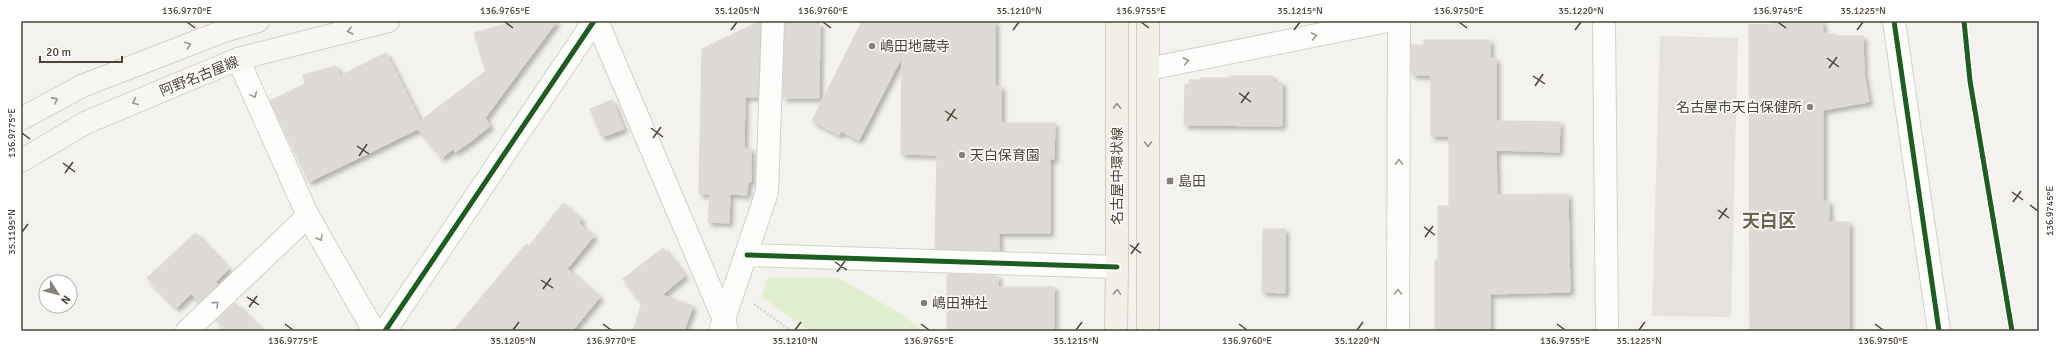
<svg xmlns="http://www.w3.org/2000/svg" width="2060" height="352" font-family="Signika,'Noto Sans JP',sans-serif">
  <style>
    .green { fill: #e1eecf }
    .parking { fill: #e6e3df }
    .building { fill: #dedbd6; stroke: #dcd9d4; filter: url(#shadow) }
    .lines { fill: none; stroke-linecap: round; stroke-linejoin: round }
    .minor-casing { stroke: #d2d0cb; stroke-width: 24 }
    .tertiary-casing { stroke: #d2d0cb; stroke-width: 24 }
    .secondary-casing { stroke: #d3cfc5; stroke-width: 24 }
    .primary-casing { stroke: #d6cebb; stroke-width: 24 }
    .path { stroke: #d3d2cc; stroke-width: 2.5; stroke-dasharray: 2 2; stroke-linecap: butt }
    .minor { stroke: #fdfdfc; stroke-width: 22 }
    .tertiary { stroke: #fdfdfc; stroke-width: 22 }
    .secondary { stroke: #f7f6f1; stroke-width: 22 }
    .primary { stroke: #f2efe6; stroke-width: 22 }
    .cycleway-casing { stroke: #fff; stroke-width: 8 }
    .cycleway { stroke: #1b5e20; stroke-width: 5 }
    .oneway { stroke: #98948c }
    .oneway2 { stroke: #9b9791 }
    .oneway3 { stroke: #969187 }
    .ticks { fill: none; stroke: #4b4439; stroke-width: 1.5 }
    .poi-dot { fill: #868178; stroke: #fff; stroke-width: 1.5 }
    .labels { text-anchor: middle; stroke-width: 3; stroke-linejoin: round; paint-order: stroke }
    .poi-label { font-size: 14px; fill: #4b4439; stroke: #fff; text-anchor: start }
    .street-label { font-size: 14px; fill: #4b4439; stroke: #fff }
    .district-label { font-size: 18px; font-weight: bold; fill: #6e6250; stroke: #fff }
    .neatline { fill: none; stroke: #4b4439; stroke-width: 1.5 }
    .ticks-label { font-size: 10px; text-anchor: middle; fill: #4b4439 }
  </style>
  <defs>
    <filter id="shadow"><feDropShadow dx="3.5" dy="3.5" stdDeviation="2" flood-color="#0004"/></filter>
  </defs>
  <rect width="100%" height="100%" fill="#f4f2ee"/>
  <!-- green -->
  <path class="green" d="M768,277L839,278L901,314L923,331H809L762,297Z"/>
  <!-- parking -->
  <path class="parking" d="M1660,36L1738,38L1731,317L1652,316Z"/>
  <!-- building -->
  <path class="building" d="M517,21H557L485,118L490,126L470,142L455,152L453,149L442,158L418,129L309,182L270,101L305,84L303,75L336,66L340,76L386,53L420,121L486,71L474,33Z
    M760,21L758,97H745L744,148L751,149V182H748L747,195L730,194L729,223L708,222L710,194H699L702,49Z
    M785,21L820,23L819,98H783Z
    M862,21H995V86H1001V123H1055L1054,159H1050V233H999V251L935,249L937,155L901,154L902,57L859,140L841,131L839,135L812,121Z
    M1774,21H1822L1823,33L1841,36H1863L1864,73L1869,102L1823,110V201H1829V222H1849V331H1750L1749,24L1774,25Z
    M1424,40H1490V58H1496V121L1560,122L1559,152L1496,150L1497,195L1568,194L1570,292L1490,294V331H1435V260H1438V206H1449V136H1431V75H1412L1411,45H1424Z
    M1229,76H1273V83L1282,82V126L1184,125L1185,84H1189V80H1200V78H1229Z
    M612,100L624,129L602,137L590,109Z
    M563,203L582,220L579,223L594,236L567,269L600,297L572,331H453L526,244L529,246Z
    M1263,229H1285V293L1262,292Z
    M195,233L229,269L215,282L218,284L199,302L191,294L176,308L147,278Z
    M663,248L685,276L662,295L693,306L684,331H633L642,303L623,279Z
    M947,274L998,276V287H1054V331H947Z
    M235,303L262,331H226L216,320Z"/>
  <g class="lines">
    <defs>
      <path id="minor" d="M1604,21L1607,331
        M1894,21L1939,331
        M238,59L308,216L374,331
        M1148,69L1387,21
        M747,255L1117,267
        M187,331L308,216
        M385,331L594,21
        M720,331L767,192L773,21
        M1398,331L1399,21"/>
      <path id="tertiary" d="M597,21L724,320L727,331"/>
      <path id="secondary" d="M21,119L82,86L224,31L258,21
        M21,161L85,123L238,59L388,21"/>
      <path id="primary" d="M1116,331L1117,267V21
        M1148,331V21"/>
    </defs>
    <!-- minor casing -->
    <use href="#minor" class="minor-casing"/>
    <!-- tertiary casing -->
    <use href="#tertiary" class="tertiary-casing"/>
    <!-- secondary casing -->
    <use href="#secondary" class="secondary-casing"/>
    <!-- primary casing -->
    <use href="#primary" class="primary-casing"/>
    <!-- path -->
    <path class="path" d="M1964,21L1970,81L2012,331
      M754,304L791,331"/>
    <!-- minor -->
    <use href="#minor" class="minor"/>
    <!-- tertiary -->
    <use href="#tertiary" class="tertiary"/>
    <!-- secondary -->
    <use href="#secondary" class="secondary"/>
    <!-- primary -->
    <use href="#primary" class="primary"/>
    <defs>
      <path id="cycleway" d="M1894,21L1939,331
        M1964,21L1970,81L2012,331
        M747,255L1117,267
        M385,331L594,21"/>
    </defs>
    <!-- cycleway casing -->
    <use href="#cycleway" class="cycleway-casing"/>
    <!-- cycleway -->
    <use href="#cycleway" class="cycleway"/>
  </g>
  <!-- one-way arrows -->
  <defs><path id="oneway-chevron" d="M-2-3.5L2.5 0L-2 3.5" fill="none" stroke-width="1.6" stroke-linecap="round" stroke-linejoin="round"/></defs>
  <g class="oneway">
    <use href="#oneway-chevron" transform="translate(350 31) rotate(166)"/>
    <use href="#oneway-chevron" transform="translate(188 45) rotate(-21)"/>
    <use href="#oneway-chevron" transform="translate(55 100) rotate(-28)"/>
    <use href="#oneway-chevron" transform="translate(135 102) rotate(157)"/>
  </g>
  <g class="oneway2">
    <use href="#oneway-chevron" transform="translate(1314 36) rotate(-11)"/>
    <use href="#oneway-chevron" transform="translate(1186 61) rotate(-11)"/>
    <use href="#oneway-chevron" transform="translate(254 95) rotate(66)"/>
    <use href="#oneway-chevron" transform="translate(1399 162) rotate(-90)"/>
    <use href="#oneway-chevron" transform="translate(320 238) rotate(60)"/>
    <use href="#oneway-chevron" transform="translate(1398 292) rotate(-90)"/>
    <use href="#oneway-chevron" transform="translate(216 304) rotate(-44)"/>
  </g>
  <g class="oneway3">
    <use href="#oneway-chevron" transform="translate(1117 106) rotate(-90)"/>
    <use href="#oneway-chevron" transform="translate(1148 144) rotate(90)"/>
    <use href="#oneway-chevron" transform="translate(1117 292) rotate(-88)"/>
  </g>
  <!-- ticks -->
  <path class="ticks" d="M187,22L195,28M505,22L513,28M823,22L831,28M1141,22L1149,28M1459,22L1467,28M1778,22L1786,28M731,30L737,22M1013,30L1019,22M1294,30L1300,22M1575,30L1581,22M1857,30L1863,22M1827,58L1839,67M1829,68L1837,57M1533,76L1545,84M1535,86L1543,74M1239,93L1251,102M1241,103L1249,92M945,111L957,119M947,121L955,109M651,128L663,137M22,133L30,139M653,138L661,127M357,146L369,154M359,156L367,144M63,163L75,172M65,173L73,162M2012,192L2023,200M2013,202L2021,191M2030,205L2038,211M1718,210L1729,218M1719,219L1727,208M1424,227L1435,235M22,232L28,224M1425,237L1433,226M1130,245L1141,253M1131,254L1139,243M835,262L847,270M837,272L845,261M541,280L553,288M543,289L551,278M247,297L259,305M249,307L257,296M285,324L293,330M603,324L611,330M921,324L929,330M1239,324L1247,330M1557,324L1565,330M1875,324L1883,330M513,330L519,322M795,330L801,322M1076,330L1082,322M1357,330L1363,322M1639,330L1645,322"/>
  <!-- markers -->
  <g class="poi-dot">
    <circle cx="872" cy="46" r="4"/>
    <circle cx="1810" cy="107" r="4"/>
    <circle cx="962" cy="155" r="4"/>
    <rect x="1166" y="177" width="8" height="8" rx="2"/>
    <circle cx="924" cy="303" r="4"/>
  </g>
  <g class="labels">
    <!-- poi labels -->
    <g class="poi-label">
      <text x="880" y="51">嶋田地蔵寺</text>
      <text x="1802" y="112" text-anchor="end">名古屋市天白保健所</text>
      <text x="970" y="160">天白保育園</text>
      <text x="1178" y="186">島田</text>
      <text x="932" y="308">嶋田神社</text>
    </g>
    <!-- street labels -->
    <g class="street-label">
      <text transform="translate(199 76) rotate(-22)" y="5">阿野名古屋線</text>
      <text transform="translate(1117 176) rotate(-90)" y="5">名古屋中環状線</text>
    </g>
    <!-- district labels -->
    <g class="district-label">
      <text x="1769" y="227">天白区</text>
    </g>
  </g>
  <!-- border -->
  <rect width="2060" height="352" fill="none" stroke="#ffffff" stroke-width="44"/>
  <!-- north arrow -->
  <g transform="translate(58 294) rotate(126)"><circle r="19" fill="#ffffff" stroke="#b7b4b0"/>
  <path d="M0-3L7 15L0 10L-7 15Z" fill="#868178"/>
  <text y="-6" font-size="11" font-weight="bold" text-anchor="middle" fill="#4b4439">N</text>
  </g>
  <!-- scale -->
  <path d="M40 56v6h82v-6" fill="none" stroke="#4b4439" stroke-width="2"/>
  <text x="46" y="56" font-size="12" fill="#4b4439" stroke="#ffffff" stroke-width="3" paint-order="stroke">20 m</text>
  <rect x="22" y="22" width="2016" height="308" class="neatline"/>
  <g class="ticks-label">
    <text x="187" y="14">136.9770°E</text>
    <text x="505" y="14">136.9765°E</text>
    <text x="737" y="14">35.1205°N</text>
    <text x="823" y="14">136.9760°E</text>
    <text x="1019" y="14">35.1210°N</text>
    <text x="1141" y="14">136.9755°E</text>
    <text x="1300" y="14">35.1215°N</text>
    <text x="1459" y="14">136.9750°E</text>
    <text x="1581" y="14">35.1220°N</text>
    <text x="1778" y="14">136.9745°E</text>
    <text x="1863" y="14">35.1225°N</text>
    <text transform="translate(11 133) rotate(-90)" y="4">136.9775°E</text>
    <text transform="translate(2049 211) rotate(-90)" y="4">136.9745°E</text>
    <text transform="translate(11 232) rotate(-90)" y="4">35.1195°N</text>
    <text x="293" y="344">136.9775°E</text>
    <text x="513" y="344">35.1205°N</text>
    <text x="611" y="344">136.9770°E</text>
    <text x="795" y="344">35.1210°N</text>
    <text x="929" y="344">136.9765°E</text>
    <text x="1076" y="344">35.1215°N</text>
    <text x="1247" y="344">136.9760°E</text>
    <text x="1357" y="344">35.1220°N</text>
    <text x="1565" y="344">136.9755°E</text>
    <text x="1639" y="344">35.1225°N</text>
    <text x="1883" y="344">136.9750°E</text>
  </g>
</svg>
